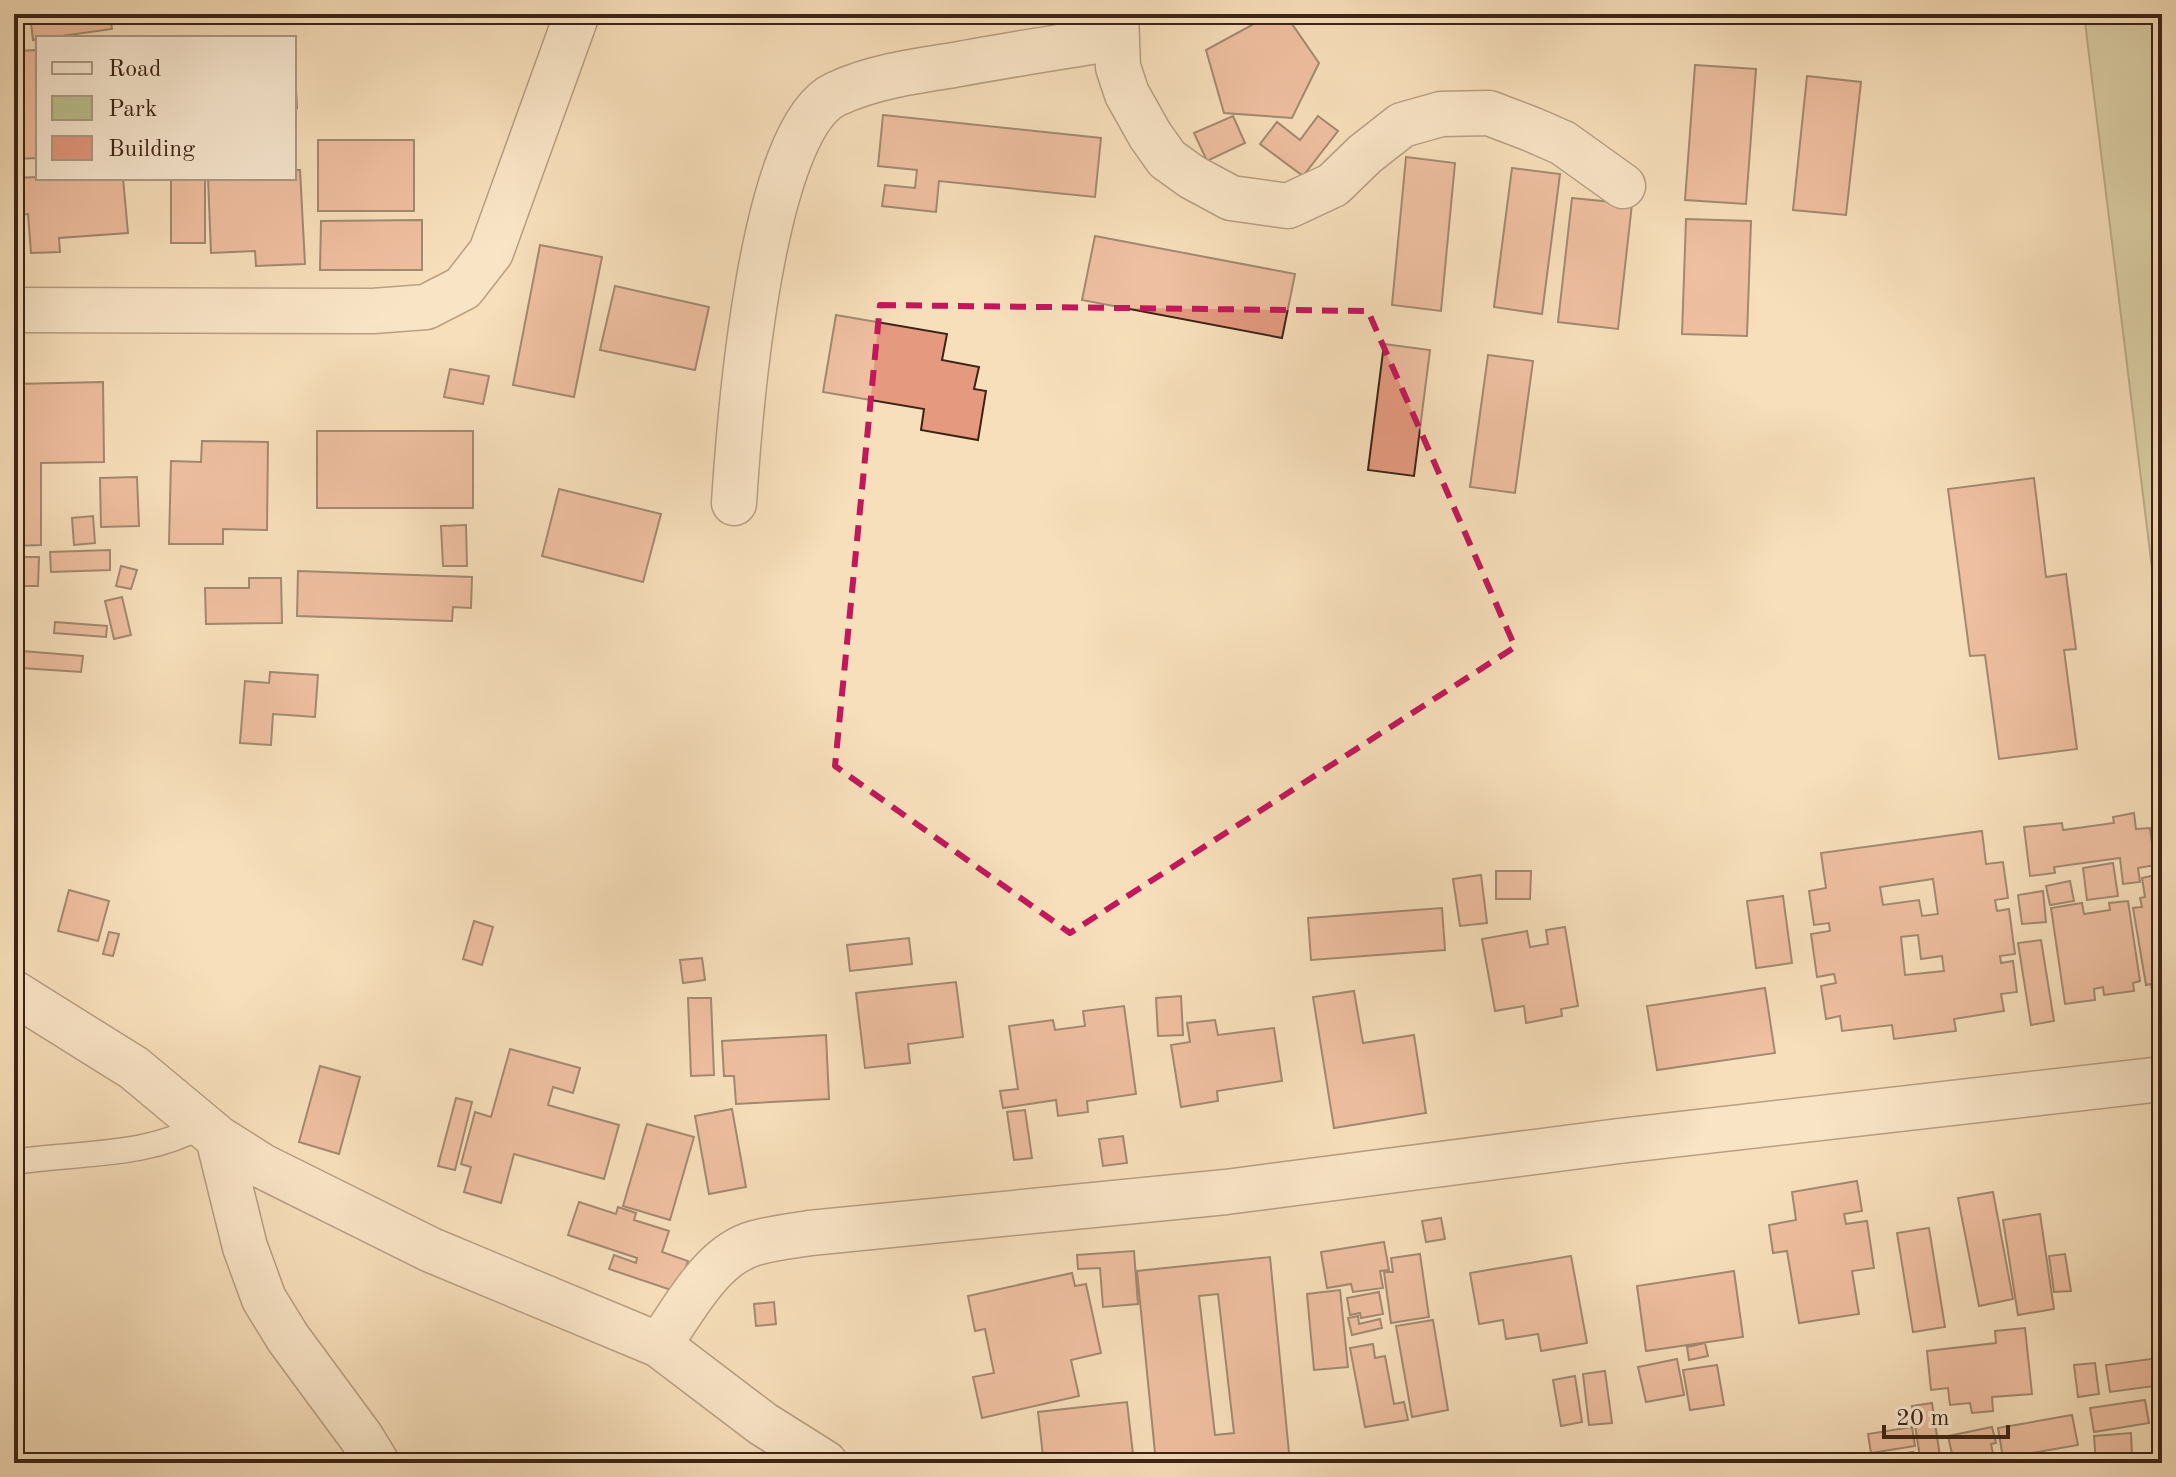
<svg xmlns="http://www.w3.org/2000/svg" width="2176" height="1477" font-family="'Old Standard TT',serif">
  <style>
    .green { fill: #bcc291; stroke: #7c7353; stroke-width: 2 }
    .building { fill: #e59a80; stroke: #3c2415; stroke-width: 2; fill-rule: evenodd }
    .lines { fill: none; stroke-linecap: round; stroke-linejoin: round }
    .service-casing { stroke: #6b533e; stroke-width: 27 }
    .minor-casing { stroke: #6b533e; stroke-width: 47 }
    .service { stroke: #faead3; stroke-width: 24 }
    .minor { stroke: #faead3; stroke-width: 44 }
    .marked { fill: none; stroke: #c2185b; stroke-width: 6; stroke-dasharray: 16 10; stroke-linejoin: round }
  </style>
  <rect width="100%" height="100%" fill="#f7dfbb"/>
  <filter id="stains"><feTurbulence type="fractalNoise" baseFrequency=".0025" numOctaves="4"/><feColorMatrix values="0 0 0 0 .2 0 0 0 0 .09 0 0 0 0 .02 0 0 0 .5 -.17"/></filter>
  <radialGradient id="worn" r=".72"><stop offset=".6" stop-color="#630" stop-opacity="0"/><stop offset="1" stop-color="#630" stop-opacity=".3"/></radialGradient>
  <!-- green -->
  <path class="green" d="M2084,14H2162V650Z"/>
  <!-- building -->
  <path class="building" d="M30,14H110L112,29L33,40Z
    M288,14H353V18H288Z
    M1024,14H1090L1088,24Z
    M1261,20L1292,24L1319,63L1292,118L1224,113L1206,50Z
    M38,50V158L14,159V51Z
    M1695,65L1756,69L1746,204L1685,200Z
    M294,71H295L297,108H294Z
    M1807,76L1861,82L1846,215L1793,210Z
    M883,115L1101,138L1095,197L939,181L936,212L882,206L885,185L915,188L917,170L878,166Z
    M1233,116L1245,143L1207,161L1194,133Z
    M1318,116L1338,131L1303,176L1260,144L1277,122L1300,140Z
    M318,140H414V211H318Z
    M1406,157L1455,163L1441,311L1392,305Z
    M1512,168L1560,174L1542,314L1494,307Z
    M294,170H300L305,264L256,266L255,251L211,253L208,178H294Z
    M38,177L123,178L128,233L59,238L60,252L31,253L28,214L14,215V178Z
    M171,178H205V243H171Z
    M1572,198L1632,204L1618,329L1558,322Z
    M1686,219L1751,221L1747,336L1682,334Z
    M422,220V270H320L321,221Z
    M1095,236L1295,274L1282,338L1082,300Z
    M540,245L602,257L574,397L513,385Z
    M615,286L709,307L695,370L600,350Z
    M836,315L947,334L942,360L979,367L974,389L986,391L978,440L921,430L924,409L823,392Z
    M1384,344L1430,350L1414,476L1368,470Z
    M1488,355L1533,361L1515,493L1470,487Z
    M450,369L489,376L483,404L444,397Z
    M103,382L104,462L41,463V545L14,546V384Z
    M317,431H473V508H317Z
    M202,441L268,442L267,530L223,529V544H169L171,461L201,462Z
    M137,477L139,526L101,527L100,478Z
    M2034,478L2046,577L2066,574L2076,649L2064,650L2077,749L1999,759L1985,655L1970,656L1948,489Z
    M559,489L661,514L643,582L542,556Z
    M93,516L95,543L74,545L72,518Z
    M466,525L467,566H443L441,526Z
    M110,550V570L51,572L50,552Z
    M14,557H39L38,586H14Z
    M121,566L137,570L131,589L116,586Z
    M298,571L472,577L471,608L453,607L452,621L297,616Z
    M249,578H281L282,623L206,624L205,588H249Z
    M122,597L131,635L114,639L105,601Z
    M55,622L107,626L106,637L54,633Z
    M22,651L83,656L81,672L21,668Z
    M270,672L318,675L315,717L273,714L271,745L240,743L245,681L269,683Z
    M2134,813L2136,829L2150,828L2155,865L2138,868L2140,882L2123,884L2120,858L2054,867L2055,873L2030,876L2024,827L2062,823L2063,830L2114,823L2113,817Z
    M1982,831L1986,864L2003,862L2008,898L1995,900L1997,911L2009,909L2015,954L2000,956L2001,963L2013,961L2017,992L2001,994L2004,1011L1954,1019L1956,1031L1894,1039L1892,1025L1842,1031L1840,1016L1826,1019L1821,986L1836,983L1834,974L1817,977L1811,934L1830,931L1829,923L1814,925L1809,891L1826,888L1821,853ZM1933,879L1938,914L1922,916L1919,900L1883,905L1880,887ZM1918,935L1921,959L1942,956L1944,971L1905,975L1901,937Z
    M2113,863L2118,896L2087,900L2083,868Z
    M1496,871H1531L1530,899H1496Z
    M2160,874L2162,915L2158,916L2162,932V995L2153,996L2151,984L2146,985L2133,908L2142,907L2140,898L2145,897L2142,878Z
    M1481,875L1487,923L1460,926L1453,879Z
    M2070,881L2074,901L2050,905L2046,886Z
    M69,890L109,901L98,941L58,931Z
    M2043,891L2046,922L2022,924L2018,895Z
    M1783,896L1792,963L1756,968L1747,901Z
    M2128,901L2140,981L2133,983L2134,991L2104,995L2103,987L2094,989L2095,1000L2065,1004L2051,908L2082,903L2084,914L2110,910L2109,903Z
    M1442,908L1445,950L1311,960L1308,918Z
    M474,921L493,927L482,965L463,959Z
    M1565,927L1578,1006L1561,1009L1562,1016L1526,1023L1524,1006L1495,1011L1482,939L1527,931L1530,947L1548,944L1546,930Z
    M109,932L119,934L113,956L103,954Z
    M909,938L912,964L850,971L847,945Z
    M2041,940L2054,1021L2031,1025L2018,943Z
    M702,958L705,980L683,983L680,960Z
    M956,982L963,1037L908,1044L910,1063L865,1068L856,993Z
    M1765,988L1775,1053L1657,1070L1647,1006Z
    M1354,991L1363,1043L1414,1035L1426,1113L1334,1128L1313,997Z
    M1181,996L1183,1035L1158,1036L1156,998Z
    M688,998H711L714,1075L691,1076Z
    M1124,1006L1136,1094L1087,1101L1088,1112L1058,1116L1056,1100L1003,1108L1000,1091L1018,1089L1009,1026L1053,1020L1055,1030L1085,1026L1083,1011Z
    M1215,1020L1218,1035L1274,1028L1282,1081L1217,1091L1218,1101L1181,1107L1171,1045L1190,1042L1187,1023Z
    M826,1035L829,1099L736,1104L734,1076H724L722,1041Z
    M510,1049L580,1068L573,1093L553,1087L548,1105L619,1125L604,1179L514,1154L501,1203L464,1192L471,1167L461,1164L475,1112L491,1117Z
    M320,1066L360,1077L339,1154L299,1142Z
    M456,1098L472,1102L455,1170L438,1166Z
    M732,1109L746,1187L709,1194L695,1116Z
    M1025,1110L1032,1158L1014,1160L1007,1112Z
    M647,1124L694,1137L670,1220L623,1206Z
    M1123,1136L1127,1163L1103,1166L1099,1139Z
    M1857,1181L1862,1211L1844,1214L1846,1224L1867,1221L1874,1268L1852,1271L1859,1314L1799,1323L1787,1251L1773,1253L1769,1225L1796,1220L1792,1192Z
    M1993,1192L2013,1299L1979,1306L1958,1198Z
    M579,1202L616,1214L618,1207L636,1213L634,1220L669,1231L662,1252L688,1261L677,1292L609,1269L614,1255L636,1263L637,1258L568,1235Z
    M2040,1214L2054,1309L2018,1315L2003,1220Z
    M1441,1218L1445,1239L1426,1242L1422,1221Z
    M1929,1228L1945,1327L1913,1332L1897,1233Z
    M1384,1242L1389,1270L1380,1271L1383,1288L1353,1292L1351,1284L1327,1288L1321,1252Z
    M1134,1251L1138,1304L1103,1307L1100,1268L1078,1269L1077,1255Z
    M1420,1254L1429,1317L1391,1323L1384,1272H1393L1391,1258Z
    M2065,1254L2071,1291L2054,1292L2049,1256Z
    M1571,1256L1587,1343L1541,1351L1538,1334L1506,1339L1503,1320L1479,1324L1470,1273Z
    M1270,1257L1290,1463H1156L1137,1271ZM1218,1294L1234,1433L1215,1435L1199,1296Z
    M1734,1271L1743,1337L1646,1351L1637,1286Z
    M1072,1273L1075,1286L1086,1284L1101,1353L1071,1360L1079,1396L982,1418L973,1377L994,1373L985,1329L975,1331L968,1296Z
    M1340,1290L1348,1367L1314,1370L1307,1294Z
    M1379,1292L1383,1314L1361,1318L1360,1313L1350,1315L1347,1298Z
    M774,1302L776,1324L756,1326L754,1304Z
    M1358,1316L1359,1324L1380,1319L1382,1328L1352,1335L1348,1318Z
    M1433,1320L1448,1410L1412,1417L1396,1326Z
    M2025,1328L2032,1394L1992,1397L1993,1411L1972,1413L1970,1403L1950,1405L1948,1388L1931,1390L1927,1351L1996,1343L1995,1331Z
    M1705,1343L1708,1356L1689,1360L1687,1347Z
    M1373,1344L1375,1358L1385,1356L1394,1404L1404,1402L1408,1420L1365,1427L1350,1348Z
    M2158,1358L2162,1385L2110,1392L2106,1365Z
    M1677,1359L1684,1395L1646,1402L1638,1367Z
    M2095,1363L2099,1394L2078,1397L2074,1365Z
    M1717,1365L1724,1405L1690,1410L1683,1370Z
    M1605,1371L1612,1423L1589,1425L1583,1374Z
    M1575,1376L1582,1422L1561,1426L1553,1380Z
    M2145,1400L2149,1423L2094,1432L2090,1408Z
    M1127,1402L1134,1463H1070L1069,1454L1043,1456L1038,1412Z
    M1932,1403L1941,1463H1921L1912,1406Z
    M2072,1415L2078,1445L2003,1458L1998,1428Z
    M1912,1427L1915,1446L1871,1453L1868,1434Z
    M1992,1427L1996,1443L1991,1444L1995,1463H1964L1963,1456L1953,1458L1948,1436Z
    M2131,1433L2132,1456H2140V1463H2096L2094,1436Z
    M1913,1452L1915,1463H1851Z"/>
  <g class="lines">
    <defs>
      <path id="service" d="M14,1162C78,1152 146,1158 203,1125"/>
      <path id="minor" d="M1116,14L1118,67L1127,94L1150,135L1167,159L1192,177L1231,198L1288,206L1333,185L1365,154L1402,125L1441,114L1489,113L1531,129L1563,143L1623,186
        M14,310L373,311L426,307L463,288L491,252L577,14
        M734,503C739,424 760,129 836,94C873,77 914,71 954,65C1007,55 1061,47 1115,38
        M14,993L134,1068L218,1138L262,1166L431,1250L659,1345L763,1424L825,1463
        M218,1138L245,1247L264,1299L288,1338L361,1437L377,1463
        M659,1345C684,1310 711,1255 755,1243C773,1238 792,1236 810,1233L1226,1192L1619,1141L2162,1079"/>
    </defs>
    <!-- service casing -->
    <use href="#service" class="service-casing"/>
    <!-- minor casing -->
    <use href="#minor" class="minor-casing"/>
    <!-- service -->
    <use href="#service" class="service"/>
    <!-- minor -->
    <use href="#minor" class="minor"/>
  </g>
  <!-- marked area -->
  <path d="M0 0H2176V1477H0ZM880,305L1368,311L1515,647L1070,933L835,766Z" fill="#f7dfbb" fill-opacity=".55" fill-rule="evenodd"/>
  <path class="marked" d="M880,305L1368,311L1515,647L1070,933L835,766Z"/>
  <!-- margin -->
  <rect width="2176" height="1477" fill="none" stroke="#f7dfbb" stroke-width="48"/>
  <rect x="16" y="16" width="2144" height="1445" fill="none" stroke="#3c2415" stroke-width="4"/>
  <rect x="24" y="24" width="2128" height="1429" fill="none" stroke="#3c2415" stroke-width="2"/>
  <!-- legend -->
  <rect x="36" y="36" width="260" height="144" fill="#faead3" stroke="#ae9b87" stroke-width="2"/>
  <rect x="52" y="62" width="40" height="12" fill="#faead3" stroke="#ae9b87" stroke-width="2"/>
  <text x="108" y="76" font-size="24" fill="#3c2415">Road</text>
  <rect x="52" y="96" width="40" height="24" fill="#bcc291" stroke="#ae9b87" stroke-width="2"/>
  <text x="108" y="116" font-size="24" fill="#3c2415">Park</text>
  <rect x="52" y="136" width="40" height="24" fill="#e59a80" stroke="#ae9b87" stroke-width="2"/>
  <text x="108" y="156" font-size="24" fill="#3c2415">Building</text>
  <!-- scale -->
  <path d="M1884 1425v12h124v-12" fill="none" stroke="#3c2415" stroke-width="4"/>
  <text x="1896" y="1425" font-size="24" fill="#3c2415" stroke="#faead3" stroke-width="6" paint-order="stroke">20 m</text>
  <rect width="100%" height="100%" filter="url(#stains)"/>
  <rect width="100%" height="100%" fill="url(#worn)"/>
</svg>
